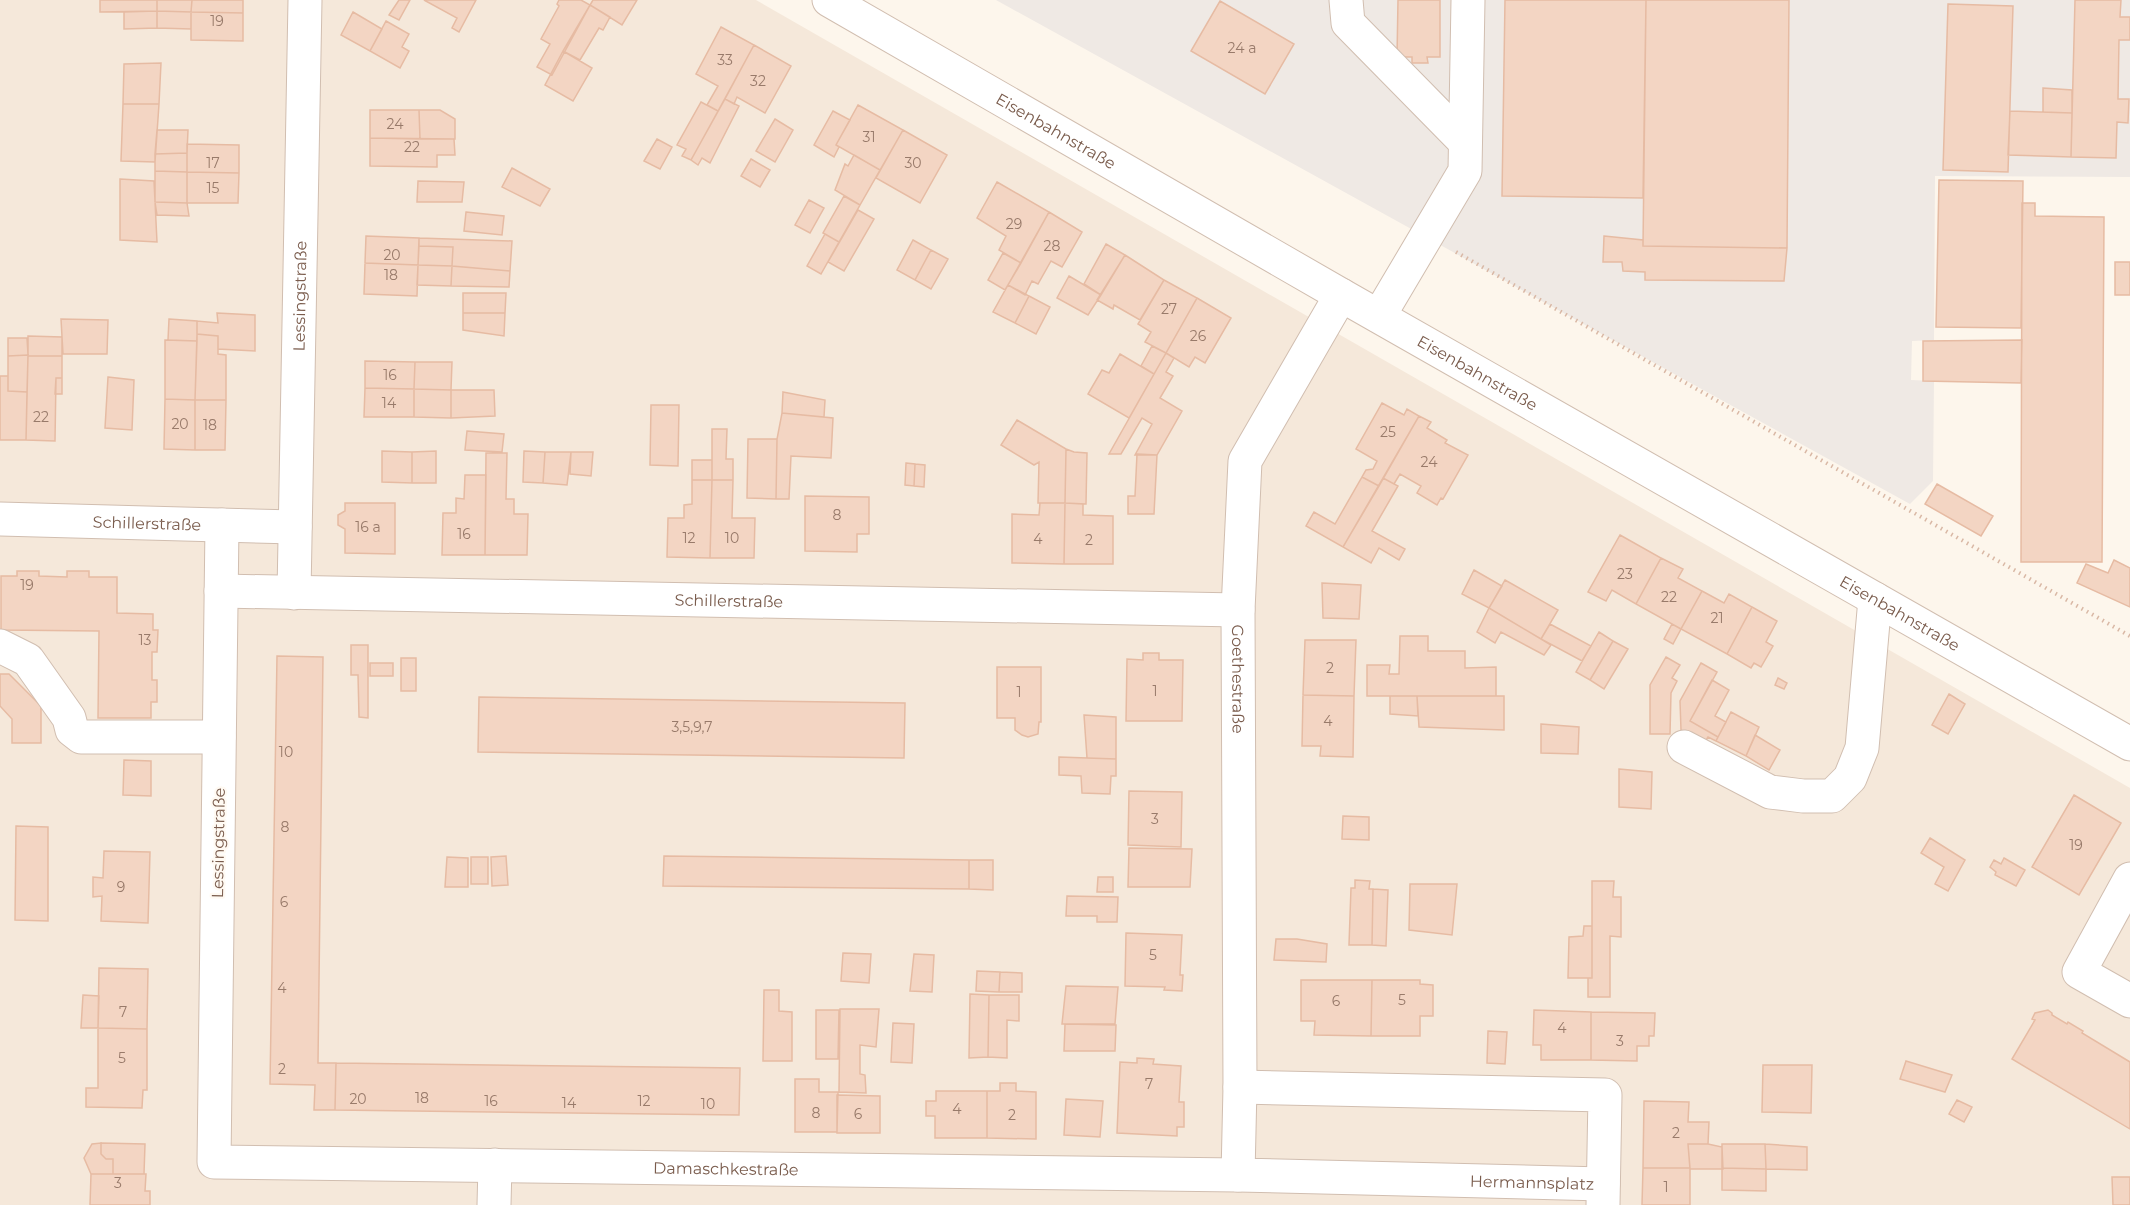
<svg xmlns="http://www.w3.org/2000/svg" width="2130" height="1205" font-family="Montserrat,sans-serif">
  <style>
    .residential { fill: #f5e8da }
    .industrial { fill: #efe9e4 }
    .building { fill: #f3d5c3; stroke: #e6bba3; stroke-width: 1.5 }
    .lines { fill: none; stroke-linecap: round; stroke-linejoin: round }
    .minor-casing { stroke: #d1beb0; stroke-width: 35 }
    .path { stroke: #d9b8a5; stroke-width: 4; stroke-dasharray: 1.5 4.5; stroke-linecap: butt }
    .minor { stroke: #fff; stroke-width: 33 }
    .labels { text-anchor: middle; stroke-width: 4.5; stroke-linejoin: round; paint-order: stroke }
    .number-label { font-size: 14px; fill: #987a6a }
    .street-label { font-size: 16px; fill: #7a5c4d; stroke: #fffaf3 }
  </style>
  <rect width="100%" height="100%" fill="#fdf6ec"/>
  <!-- residential -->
  <path class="residential" d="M0,0H756L2130,788V1205H0Z"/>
  <!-- industrial -->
  <path class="industrial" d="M996,0H2130V177L1935,176L1934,340L1912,341L1911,380L1934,381L1933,481L1910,504Z"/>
  <!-- building -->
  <path class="building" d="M100,0H157V11L100,12Z
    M157,0H192L191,12L157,11Z
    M192,0H243V13L191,12Z
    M399,0H410L399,20L389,15Z
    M424,0H476L459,32L452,28L457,18Z
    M559,0H581L590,5L552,75L537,67L550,44L541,39L559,6L557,4Z
    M593,0H637L622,25L590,5Z
    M1398,0H1440V57H1427L1428,63H1412V57H1397Z
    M1505,0H1646L1643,198L1502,196Z
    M1646,0H1789L1787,248L1643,246Z
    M2075,0H2121L2120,17H2130V40H2119L2118,99H2129L2128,123L2117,122L2116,158L2071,157Z
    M1220,1L1294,44L1265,94L1191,51Z
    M1948,4L2013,6L2008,172L1943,170Z
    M590,5L610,17L603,30L599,28L580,60L563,51Z
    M157,11V28L124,29V12Z
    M157,11L191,12V29L157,28Z
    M191,12L243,13V41L191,40Z
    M353,12L382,29L370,51L341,35Z
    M386,21L409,34L402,47L409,51L400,68L370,51Z
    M721,27L754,45L718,111L707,105L718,86L696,74Z
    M754,45L791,66L765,113L737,97L734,104L725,99Z
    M563,51L592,68L573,101L545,85Z
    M161,63L159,104H123L124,64Z
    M2043,88L2072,90V113L2043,112Z
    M725,99L739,106L710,163L702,158L698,165L691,160Z
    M701,102L718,111L691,160L682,156L686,149L677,145Z
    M123,104H159L155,162L121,161Z
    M858,105L903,130L880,170L836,145Z
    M370,110H419L420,139L370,138Z
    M419,110H440L455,119V139H420Z
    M833,111L850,120L836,145L839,147L834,157L814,145Z
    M2010,111L2072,113L2071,157L2008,155Z
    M775,119L793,130L775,162L756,151Z
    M157,130H188L187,153L155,154Z
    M903,130L947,155L920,203L876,178Z
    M370,138L454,139L455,155H437V167L370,166Z
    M657,139L672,147L660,169L644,161Z
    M187,144L239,145V173L187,172Z
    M187,153V172L155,171V154Z
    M854,155L880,170L860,205L835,190L845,164L848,166Z
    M751,159L770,170L760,187L741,176Z
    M512,168L550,189L540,206L502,187Z
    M155,171L187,172V203L155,202Z
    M187,172L239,173L238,203H187Z
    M120,179L154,181L157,242L120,240Z
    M1939,180L2023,181L2021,328L1936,327Z
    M418,181L464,182L462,202H417Z
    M997,182L1049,212L1021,263L999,250L1006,236L977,218Z
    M844,196L860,205L839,242L823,233Z
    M809,200L824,208L810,233L795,225Z
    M155,202L187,203L189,216L157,215Z
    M2022,203H2035V216L2104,217L2102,562H2021Z
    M858,210L874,219L844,271L828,262Z
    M466,212L504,216L502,235L464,231Z
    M1049,212L1082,232L1062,267L1051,261L1038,284L1032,281L1025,295L1008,285Z
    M825,234L839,242L821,274L807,266Z
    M366,236L419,238L418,265L365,263Z
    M1604,236L1643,240V246L1787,248L1784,281L1645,280V272L1623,271L1622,262H1603Z
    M419,238L512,241L510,271L452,266L453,247L419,246Z
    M913,240L931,250L915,280L897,270Z
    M1106,244L1125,255L1101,295L1084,284Z
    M419,246L453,247L452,266L418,265Z
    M931,250L948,259L931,289L915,280Z
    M1003,253L1021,263L1005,290L988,280Z
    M1125,255L1164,280L1140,320L1114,305L1113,309L1097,300Z
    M2115,262H2130V295H2115Z
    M365,263L418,265L417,296L364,294Z
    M418,265L452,266L451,286L417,285Z
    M452,266L510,271L509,287L451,286Z
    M1069,276L1101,295L1088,315L1057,298Z
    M1164,280L1197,298L1166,353L1145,342L1151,332L1138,324Z
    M1008,285L1029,296L1015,323L993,312Z
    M463,293H506L505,313H463Z
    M1029,296L1050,307L1036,334L1015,323Z
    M1197,298L1231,318L1205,363L1195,357L1189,367L1166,353Z
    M217,313L255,315V351L218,349V336L197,334V321L218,323Z
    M463,313H505L504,336L463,330Z
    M61,319L108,320L107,354H63Z
    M169,319L197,321V341L168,340Z
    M197,334L218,336V354L226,355V400H195Z
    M28,336L62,337V356H28Z
    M8,338H27L28,355L8,356Z
    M165,340L197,341L195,400L165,399Z
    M2022,340L2021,383L1923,381V341Z
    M1152,346L1166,353L1154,374L1141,366Z
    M1166,353L1174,358L1166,372L1173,376L1160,398L1182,411L1157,455H1135L1152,424L1142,418L1121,454H1109Z
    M1120,354L1154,374L1129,418L1088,394L1102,370L1109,373Z
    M28,355L27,392L8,391V356Z
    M28,356H62V378H56L55,441L26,440Z
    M365,361L415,362L414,389L365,388Z
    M415,362H452L451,390L414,389Z
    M0,376H8V391L27,392L26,440H0Z
    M108,377L134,380L132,430L105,428Z
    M56,378H62V394H55Z
    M365,388L414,389V417H364Z
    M414,389L451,390V418L414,417Z
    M451,390H494L495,416L451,418Z
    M783,392L825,400L824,417L782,413Z
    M165,399L195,400V450L164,449Z
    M195,400H226L225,450H195Z
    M1382,403L1404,415L1407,409L1419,416L1379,486L1362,477L1366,470L1373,469L1377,461L1356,449Z
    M651,405H679L678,466L650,465Z
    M782,413L833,418L831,458L791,456L789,499H776L777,439Z
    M1419,416L1431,422L1427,428L1447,440L1445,443L1468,455L1443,499L1441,498L1437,505L1417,493L1421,486L1400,474L1394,484L1383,478Z
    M1017,420L1066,449L1065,503H1038L1039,462L1034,465L1001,445Z
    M712,429H727L726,459H733V480H712Z
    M467,431L504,434L502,452L465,450Z
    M748,439H777L776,499L747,498Z
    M1066,449L1074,452L1087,453L1086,504L1065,503Z
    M382,451L412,452V483L382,482Z
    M436,451V483H412V452Z
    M524,451L545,452L543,483L523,482Z
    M545,452H571L567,485L543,483Z
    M571,452H593L591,476L570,474Z
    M486,453H507L506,499H514V514H528L527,555H485Z
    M1137,454L1157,455L1154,514H1128V496H1135Z
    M692,460H712V480H692Z
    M906,463L915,464L914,486L905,485Z
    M915,464L925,465L924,487L914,486Z
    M465,475H486L485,555H442L443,513H456V498L464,499Z
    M1362,477L1379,486L1343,547L1306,526L1314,512L1335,524Z
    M1383,478L1398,486L1372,531L1405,549L1399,560L1379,548L1371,563L1343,547Z
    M692,480H712L710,558L667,557L668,518H684V505L692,504Z
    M712,480H733L732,518H755L754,558H710Z
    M1937,484L1993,516L1981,536L1925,504Z
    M805,496L869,497V534H857V552L805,551Z
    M345,503H395V554L345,553V529L338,525V515L345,511Z
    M1040,503H1065L1064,564L1012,563V514L1039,515Z
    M1065,503L1083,504V515L1113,516V564H1064Z
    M1620,535L1661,558L1636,604L1612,590L1606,601L1588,592Z
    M1661,558L1683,569L1678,578L1702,591L1681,629L1636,604Z
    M2114,560L2130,568V607L2077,583L2086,564L2108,573Z
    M1474,570L1502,586L1489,608L1462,594Z
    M17,571H39V576L67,577V571H89V577H117V613L153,614V630H158L157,652H152V680H157V702H151V718H98L99,631L1,630V576H17Z
    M1505,580L1558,610L1541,639L1489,608Z
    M1322,583L1361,585L1359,619L1323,618Z
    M1702,591L1724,603L1729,594L1752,607L1727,654L1681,629Z
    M1752,607L1777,621L1766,642L1773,646L1761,667L1754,663L1751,668L1727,654Z
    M1489,608L1551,645L1544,655L1501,632L1495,643L1477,632Z
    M1550,624L1591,646L1582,661L1541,639Z
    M1672,624L1681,629L1673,644L1664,639Z
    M1599,632L1613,641L1590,680L1576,672Z
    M1400,636H1428V651H1465V668L1496,667V696H1367V665H1390L1389,674H1399Z
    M1305,640H1356L1354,696L1303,695Z
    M1613,641L1628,649L1604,689L1590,680Z
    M351,645H368V718L359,717L358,675H351Z
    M1143,653H1159V660H1183L1182,721H1126L1127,659L1143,660Z
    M277,656L323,657L318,1063H336L335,1110H314L315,1085L270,1084Z
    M1666,657L1680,665L1672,678L1677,681L1671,693L1670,734H1650V685Z
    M401,658H416V691H401Z
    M370,663H393V676H370Z
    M1701,663L1717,672L1690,721L1718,737L1716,741L1708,737L1705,742L1681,730L1680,701Z
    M997,667H1041V722H1039L1038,734L1028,737L1022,735L1015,730V718H997Z
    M0,674H9L41,706V743H12V719L0,706Z
    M1778,678L1787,683L1784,689L1775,685Z
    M1712,680L1729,690L1715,716L1726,722L1718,737L1690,721Z
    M1949,694L1965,704L1948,734L1932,725Z
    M1303,695L1354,696L1353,757L1320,756L1321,746H1302Z
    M1390,696H1417L1418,716L1390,714Z
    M1417,696H1504V730L1419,727Z
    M479,697L905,703L904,758L478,752Z
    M1731,712L1759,727L1746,756L1716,741Z
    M1084,715L1116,717V759L1087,758Z
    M1541,724L1579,727L1578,754L1541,753Z
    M1755,735L1780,750L1769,770L1746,756Z
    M1059,757L1116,759V776H1111L1110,794L1082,793L1081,776L1059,775Z
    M124,760L151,761V796L123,795Z
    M1619,769L1652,772L1651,809L1619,807Z
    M1129,791L1182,792L1181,847L1128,845Z
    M2074,795L2121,823L2079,895L2032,867Z
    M1343,816L1369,817V840L1342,839Z
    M16,826L48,827V921L15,920Z
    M1930,838L1965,860L1948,891L1935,884L1944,867L1921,853Z
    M1129,848L1192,849L1190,887H1128Z
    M104,851L150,852L148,923L101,921L102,896L93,897V877L103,878Z
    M506,856L508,885L492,886L491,857Z
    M664,856L969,860V889L663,886Z
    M447,857L468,858V887H445Z
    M471,857H488V884H471Z
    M2004,858L2025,870L2016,886L1995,875L1996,872L1990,867L1994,860L2001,864Z
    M969,860H993V890L969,889Z
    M1098,877H1113V892H1097Z
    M1355,880L1370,881L1369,889H1373L1372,945H1349L1351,888H1355Z
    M1592,881H1614L1613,897H1621V937L1610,936V997H1588V978H1592Z
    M1410,884H1457L1452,935L1409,930Z
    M1373,889L1388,890L1386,946L1372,945Z
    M1067,896L1118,897L1117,922H1097V916H1066Z
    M1584,926H1592V978H1568L1569,937L1583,936Z
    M1126,933L1182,935L1180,975H1183L1182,991L1164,990L1165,987L1125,986Z
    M1276,939H1297L1327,944L1326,962L1274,960Z
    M843,953L871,954L869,983L841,981Z
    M914,954L934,955L932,992L910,991Z
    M99,968L148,969L147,1029L98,1028Z
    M977,971L1000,972L999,992L976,991Z
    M1000,972L1022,973V992H999Z
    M1301,980H1372L1371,1036L1314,1035L1315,1021H1301Z
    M1372,980H1420V984L1433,985V1016H1420V1036H1371Z
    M1066,986L1118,987L1115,1024H1062Z
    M764,990H779V1011L792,1012V1061H763Z
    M970,994L989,995L988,1057L969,1058Z
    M83,995L99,996L98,1028H81Z
    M989,995H1019V1021L1007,1020V1058L988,1057Z
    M840,1009H879L876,1047L860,1045V1074L865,1075L866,1093L839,1092Z
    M816,1010H839L838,1059H816Z
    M1534,1010L1591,1012V1060H1541V1045H1533Z
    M2048,1010L2052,1013V1015L2067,1024L2068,1022L2083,1031L2082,1033L2130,1062V1129L2012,1059L2035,1020L2032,1019L2035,1013Z
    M1591,1012L1655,1013L1654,1036H1649V1046H1637V1061L1591,1060Z
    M893,1023L914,1024L912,1063L891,1062Z
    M1065,1024L1116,1025L1115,1051H1064Z
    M98,1028L147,1029V1090H143L142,1108L86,1107V1088H98Z
    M1488,1031L1507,1032L1505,1064L1487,1063Z
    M1137,1058L1154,1059L1153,1064L1181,1066L1179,1102H1184V1127H1177V1136L1117,1133L1120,1062L1137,1063Z
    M1906,1061L1952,1075L1945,1092L1900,1079Z
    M336,1063L740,1068L739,1115L335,1110Z
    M1763,1065H1812L1811,1113L1762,1112Z
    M795,1079H819V1092H838L837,1132H795Z
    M1000,1083H1016V1091L1036,1092V1139L987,1138V1091H1000Z
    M936,1091H987V1138H935V1116H926V1101H936Z
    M837,1095L880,1096V1133H837Z
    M1066,1099L1103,1101L1100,1137L1064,1135Z
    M1957,1100L1972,1107L1964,1122L1949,1114Z
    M1644,1101L1689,1102L1688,1122H1709L1708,1144H1688L1690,1168H1643Z
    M101,1143L145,1144L144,1174H113V1159H106L101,1154Z
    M101,1143V1154L106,1159H113V1174H91L84,1158L92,1144Z
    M1688,1144H1708L1722,1147L1723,1169H1690Z
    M1722,1144H1765L1766,1169L1722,1168Z
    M1765,1144L1807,1147V1170L1766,1169Z
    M1643,1168H1690V1205H1642Z
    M1722,1168L1766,1169V1191L1722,1190Z
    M91,1174H146L145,1191H150V1205H90Z
    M2112,1177H2130V1205H2113Z"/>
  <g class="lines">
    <defs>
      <g id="minor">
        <path id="s1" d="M829,0L1341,295L2130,744"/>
        <path d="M1346,0L1348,23L1465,142"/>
        <path id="s2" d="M1341,295L1245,461L1238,610L1240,1087L1238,1175L1603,1184"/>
        <path d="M1379,316L1465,171L1468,0"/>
        <path id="s3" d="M0,519L295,527"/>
        <path id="s4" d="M222,525L214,1162L1238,1175"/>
        <path id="s5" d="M221,591L1238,610"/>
        <path id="s6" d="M294,593L305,0"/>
        <path d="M0,646L28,660L69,718L72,730L81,737H219"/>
        <path d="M1684,747L1770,792L1803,796H1832L1850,778L1862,748L1875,599"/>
        <path d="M2130,879L2079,972L2130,1001"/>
        <path d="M1240,1087L1605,1095L1603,1205"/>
        <path d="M494,1205L495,1165"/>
      </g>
    </defs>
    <!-- minor casing -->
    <use href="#minor" class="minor-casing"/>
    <!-- path -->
    <path class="path" d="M1456,252L2130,636"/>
    <!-- minor -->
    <use href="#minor" class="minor"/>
  </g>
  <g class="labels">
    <!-- number labels -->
    <g class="number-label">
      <text x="217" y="26">19</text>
      <text x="1242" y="53">24 a</text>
      <text x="725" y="65">33</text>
      <text x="758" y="86">32</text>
      <text x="395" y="129">24</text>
      <text x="869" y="142">31</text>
      <text x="412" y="152">22</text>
      <text x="213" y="168">17</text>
      <text x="913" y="168">30</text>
      <text x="213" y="193">15</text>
      <text x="1014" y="229">29</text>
      <text x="1052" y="251">28</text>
      <text x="392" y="260">20</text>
      <text x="391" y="280">18</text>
      <text x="1169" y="314">27</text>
      <text x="1198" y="341">26</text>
      <text x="390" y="380">16</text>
      <text x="389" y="408">14</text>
      <text x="41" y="422">22</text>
      <text x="180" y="429">20</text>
      <text x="210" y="430">18</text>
      <text x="1388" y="437">25</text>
      <text x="1429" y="467">24</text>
      <text x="837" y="520">8</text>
      <text x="368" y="532">16 a</text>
      <text x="464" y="539">16</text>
      <text x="689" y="543">12</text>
      <text x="732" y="543">10</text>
      <text x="1038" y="544">4</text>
      <text x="1089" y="545">2</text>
      <text x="1625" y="579">23</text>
      <text x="27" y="590">19</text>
      <text x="1669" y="602">22</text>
      <text x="1717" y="623">21</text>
      <text x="145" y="645">13</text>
      <text x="1330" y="673">2</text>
      <text x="1155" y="696">1</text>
      <text x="1019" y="697">1</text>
      <text x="1328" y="726">4</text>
      <text x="692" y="732">3,5,9,7</text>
      <text x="286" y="757">10</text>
      <text x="1155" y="824">3</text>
      <text x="285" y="832">8</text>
      <text x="2076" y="850">19</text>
      <text x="121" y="892">9</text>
      <text x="284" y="907">6</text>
      <text x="1153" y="960">5</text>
      <text x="282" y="993">4</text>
      <text x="1402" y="1005">5</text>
      <text x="1336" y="1006">6</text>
      <text x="123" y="1017">7</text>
      <text x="1562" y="1033">4</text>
      <text x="1620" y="1046">3</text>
      <text x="122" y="1063">5</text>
      <text x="282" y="1074">2</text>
      <text x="1149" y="1089">7</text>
      <text x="422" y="1103">18</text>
      <text x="358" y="1104">20</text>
      <text x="491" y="1106">16</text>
      <text x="644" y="1106">12</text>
      <text x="569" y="1108">14</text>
      <text x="708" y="1109">10</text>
      <text x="957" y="1114">4</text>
      <text x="816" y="1118">8</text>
      <text x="858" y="1119">6</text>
      <text x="1012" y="1120">2</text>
      <text x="1676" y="1138">2</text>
      <text x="118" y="1188">3</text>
      <text x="1666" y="1192">1</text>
    </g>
    <!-- street labels -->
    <g class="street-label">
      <text dy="6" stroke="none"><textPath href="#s1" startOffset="262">Eisenbahnstraße</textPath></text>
      <text dy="6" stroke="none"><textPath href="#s6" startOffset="297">Lessingstraße</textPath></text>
      <text dy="6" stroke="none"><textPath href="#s1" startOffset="748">Eisenbahnstraße</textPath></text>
      <text dy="6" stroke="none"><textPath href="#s3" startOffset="147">Schillerstraße</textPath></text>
      <text dy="6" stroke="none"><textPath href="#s5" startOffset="508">Schillerstraße</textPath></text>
      <text dy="6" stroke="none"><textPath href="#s1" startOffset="1234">Eisenbahnstraße</textPath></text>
      <text dy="6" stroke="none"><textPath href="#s2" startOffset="410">Goethestraße</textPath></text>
      <text transform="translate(218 843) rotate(-89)" y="6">Lessingstraße</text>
      <text dy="6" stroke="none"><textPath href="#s4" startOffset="1149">Damaschkestraße</textPath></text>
      <text dy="6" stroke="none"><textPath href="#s2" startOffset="1200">Hermannsplatz</textPath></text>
    </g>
  </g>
</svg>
